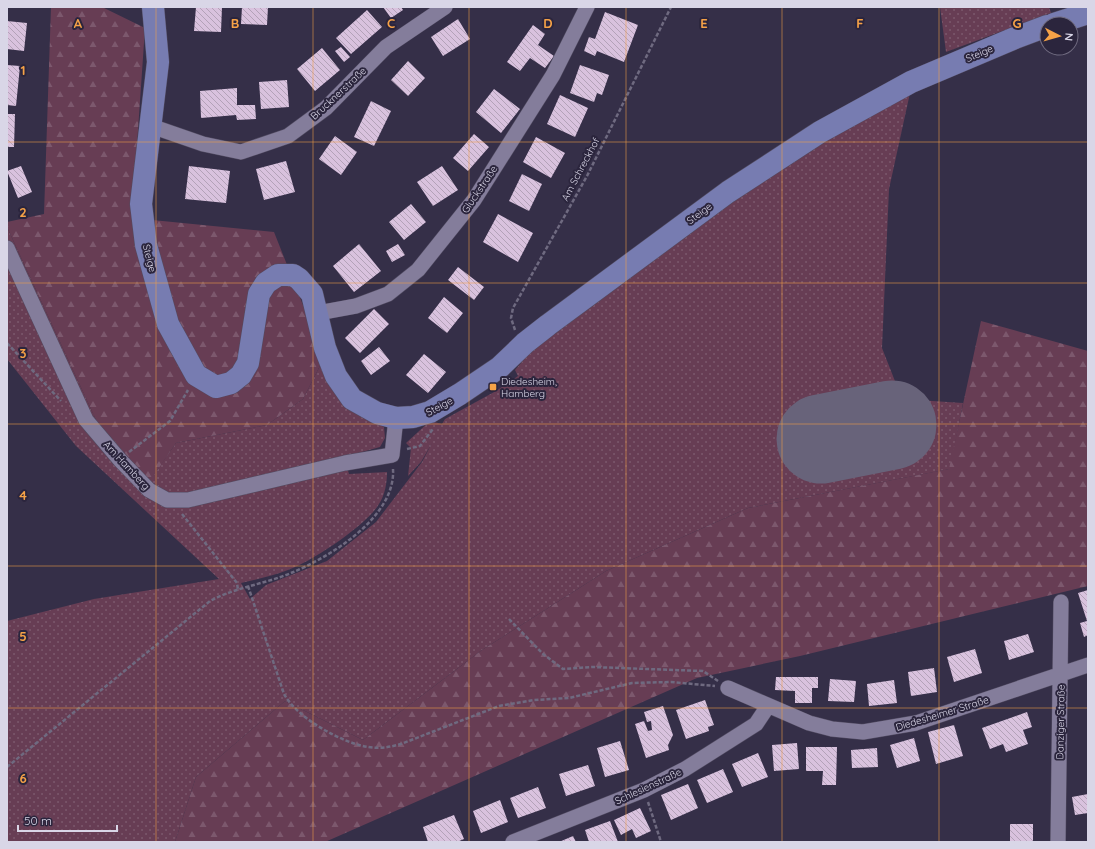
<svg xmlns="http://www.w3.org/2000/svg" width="1095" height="849" font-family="Quicksand,sans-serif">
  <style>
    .grass { fill: url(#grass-dots) }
    .forest { fill: url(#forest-firs) }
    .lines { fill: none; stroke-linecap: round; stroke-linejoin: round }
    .runway { stroke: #68637a; stroke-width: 89 }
    .building { fill: url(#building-back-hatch) }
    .street-casing { stroke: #524c62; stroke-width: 16 }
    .secondary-casing { stroke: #524c62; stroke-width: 23 }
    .path { stroke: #6f6a80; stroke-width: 2.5; stroke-dasharray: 4 2; stroke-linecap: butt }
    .street { stroke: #847d9b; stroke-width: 15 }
    .secondary { stroke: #777cb1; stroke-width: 22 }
    .grid { fill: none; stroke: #f6a247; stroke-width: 1; stroke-opacity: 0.55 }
    .poi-dot { fill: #f6a247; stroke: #2b253d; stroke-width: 1.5 }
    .labels { text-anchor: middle; stroke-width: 4; stroke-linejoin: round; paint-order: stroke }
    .street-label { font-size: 10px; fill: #d9d6e7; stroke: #2b253d }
    .poi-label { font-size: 10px; fill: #d9d6e7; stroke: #2b253d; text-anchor: start }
    .grid-label { font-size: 13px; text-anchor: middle; font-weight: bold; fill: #f6a247; stroke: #2b253d; stroke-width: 4; stroke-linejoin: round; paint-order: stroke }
  </style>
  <defs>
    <pattern id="grass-dots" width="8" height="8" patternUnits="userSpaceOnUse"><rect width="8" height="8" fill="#673d54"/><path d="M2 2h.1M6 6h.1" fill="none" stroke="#7c586d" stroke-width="1.8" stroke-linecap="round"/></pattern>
    <pattern id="forest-firs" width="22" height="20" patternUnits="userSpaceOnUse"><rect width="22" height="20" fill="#673d54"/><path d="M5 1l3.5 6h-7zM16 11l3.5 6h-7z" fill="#7c586d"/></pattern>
    <pattern id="building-back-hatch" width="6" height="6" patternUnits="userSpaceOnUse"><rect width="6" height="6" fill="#d9c2de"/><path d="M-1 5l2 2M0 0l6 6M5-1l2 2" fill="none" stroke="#b3a2b8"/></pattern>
  </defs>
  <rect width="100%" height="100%" fill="#352f48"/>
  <!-- grass -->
  <path class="grass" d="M940,7H1049L1051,13L946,52Z
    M910,93L889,189L882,348L902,399L963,403L950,469L748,508L606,571L482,650L363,740L285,701L196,777L175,842H7V621L94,599L219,579L76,446L7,359V227L97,422L150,480L176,443L267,425L303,399L324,358L363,416L384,427L385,438L380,447L344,457L349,474L387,472C387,483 385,495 379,504C367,525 311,562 288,570C273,576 257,579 241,583L250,599L266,585L327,561L376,522L422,462L432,443L421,462L408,476L411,448L406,443L430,421L442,424L445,419L496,391L518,376L515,370L536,345L728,192Z"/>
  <!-- forest -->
  <path class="forest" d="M51,7H102L145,28L132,218L274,232L324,358L303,399L267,425L176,443L150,481L97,422L7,227V222L44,214Z
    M981,321L1088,351V586L800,656L697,678L325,842H175L196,777L285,701L363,740L482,650L606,571L748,508L949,469Z"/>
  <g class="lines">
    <!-- runway -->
    <path class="runway" d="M821,439L892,425"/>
  </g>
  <!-- building -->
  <path class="building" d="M196,7H222L221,32L194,31Z
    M242,7H268L267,25L241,24Z
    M383,7H401L403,10L391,18Z
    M367,10L382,27L351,54L336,38Z
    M605,12L638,25L624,62L597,51L595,56L584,51L589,37L595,39Z
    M458,19L470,39L443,56L431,37Z
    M7,21L27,23L24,51L7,49Z
    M533,25L545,34L538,45L554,56L545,68L530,58L520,71L507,62Z
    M341,47L350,57L344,62L335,51Z
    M322,48L340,70L315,91L297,69Z
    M408,61L425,78L408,96L391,80Z
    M7,65L20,66L16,106L7,105Z
    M580,65L609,75L602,95L597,93L594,102L570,93Z
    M287,80L289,107L261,109L259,82Z
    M237,88V105H255L256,119L237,120L236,115L201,118L200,91Z
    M494,89L520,109L501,133L476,112Z
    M560,95L588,108L575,137L547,124Z
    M371,101L391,111L374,146L354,137Z
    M7,114H15L14,147H7Z
    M474,134L489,147L468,171L453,158Z
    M335,136L357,152L341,175L319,159Z
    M536,137L565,153L551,178L523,162Z
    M286,161L295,192L264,200L256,169Z
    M21,166L32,192L18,198L7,171Z
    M189,166L230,171L226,203L185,199Z
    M442,166L458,190L433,206L417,182Z
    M522,174L542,184L529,211L509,201Z
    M411,204L426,222L404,240L389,222Z
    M498,214L533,233L518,262L483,242Z
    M359,244L381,271L354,292L333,266Z
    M398,244L405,255L392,262L386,251Z
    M458,267L484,287L474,300L448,280Z
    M444,297L463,313L447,333L428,318Z
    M374,309L389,324L360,353L345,338Z
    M379,347L390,361L371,375L361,361Z
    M424,354L446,372L428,393L406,375Z
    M1088,590V635L1084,637L1080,623L1087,621L1078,593Z
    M1028,634L1034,652L1009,660L1004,641Z
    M975,649L982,673L954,682L947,657Z
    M934,668L937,692L911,696L908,672Z
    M776,677H818V688H812V703H795V691L775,690Z
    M830,679L856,681L854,702L828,701Z
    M894,680L897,703L869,706L867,684Z
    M705,700L714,725L708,727L709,731L686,739L676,710Z
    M663,706L673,735L668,745L669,750L646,758L635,724L644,721L648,731L652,730L651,721L647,722L644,712Z
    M1027,712L1032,727L1023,730L1028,744L1006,752L1003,744L990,749L982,728Z
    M954,725L963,756L936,764L928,732Z
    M914,738L920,761L897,768L890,745Z
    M620,741L629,770L605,777L597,748Z
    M797,743L799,769L774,771L772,745Z
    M806,747H837L836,785H822L823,771H806Z
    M877,748L878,767L852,768L851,750Z
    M758,753L768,777L742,787L732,764Z
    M588,765L595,786L566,796L559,774Z
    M723,769L733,792L707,803L697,780Z
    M688,784L698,808L671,820L661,795Z
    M538,787L546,808L518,818L510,798Z
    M1088,794V813L1075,815L1072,797Z
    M500,800L508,822L481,833L473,811Z
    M640,808L651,831L636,838L632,829L621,835L614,820Z
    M454,815L464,839L457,842H428L423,827Z
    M610,821L618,842H589L585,830Z
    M1010,824H1033V842H1010Z
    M573,836L576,842H559Z"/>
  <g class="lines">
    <defs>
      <path id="street" d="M151,126L203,144L241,152L288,136L326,108L386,47L445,7
        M7,248L86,420L120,460L149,490L167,500H188L345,463L392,455L396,418
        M318,313L356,306L388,294L418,270L474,200L553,75L587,7
        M728,688L809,723L832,729L863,732L916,723L1088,665
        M513,842L644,790L685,769L756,724L768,706
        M1058,842L1061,602"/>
      <path id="secondary" d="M153,7L158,62L141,204L146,245L168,324L196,375L216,387L231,383L241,375L248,363L259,294L266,283L278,275H293L299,279L312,294L325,348L336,376L352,399L377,413L396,418L413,417L430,412L460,394L500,367L525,343L548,325L728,192L820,132L911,82L1015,38L1047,26
        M1054,24L1088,13"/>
    </defs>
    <!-- street casing -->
    <use href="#street" class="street-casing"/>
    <!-- secondary casing -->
    <use href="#secondary" class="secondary-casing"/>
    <!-- path -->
    <path class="path" d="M515,330L511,318L513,308L587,176L671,7
      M7,343L61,401
      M407,449L420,446L433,429
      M129,452L170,421L188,390
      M182,514L237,583L238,590
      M248,586L284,694C297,718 342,743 368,747C380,749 390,747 401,744L499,706L534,700L569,698L632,683L671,682L715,686
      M509,619L543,654L563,669L592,667L703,671L718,681
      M7,767L210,601C236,587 265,584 291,573C330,557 396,517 393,469
      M648,802L661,842"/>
    <!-- street -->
    <use href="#street" class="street"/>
    <!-- secondary -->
    <use href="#secondary" class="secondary"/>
  </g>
  <!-- grid -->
  <path class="grid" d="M156,7V842M313,7V842M469,7V842M626,7V842M782,7V842M939,7V842M7,142H1088M7,283H1088M7,424H1088M7,566H1088M7,708H1088"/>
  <!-- markers -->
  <rect class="poi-dot" x="489" y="383" width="8" height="8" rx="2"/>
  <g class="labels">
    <!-- street labels -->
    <g class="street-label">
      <text transform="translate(979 53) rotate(-23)" y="4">Steige</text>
      <text transform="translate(338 93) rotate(-43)" y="4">Brucknerstraße</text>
      <text transform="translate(580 169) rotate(-62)" y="4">Am Schreckhof</text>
      <text transform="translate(479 189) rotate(-56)" y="4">Gluckstraße</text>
      <text transform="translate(699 213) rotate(-37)" y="4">Steige</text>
      <text transform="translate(150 258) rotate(76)" y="4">Steige</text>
      <text transform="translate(439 406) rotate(-28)" y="4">Steige</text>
      <text transform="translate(127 465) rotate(47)" y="4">Am Hamberg</text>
      <text transform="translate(942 713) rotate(-17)" y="4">Diedesheimer Straße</text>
      <text transform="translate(1060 722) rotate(-89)" y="4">Danziger Straße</text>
      <text transform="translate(648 786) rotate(-25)" y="4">Schlesienstraße</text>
    </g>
    <!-- poi labels -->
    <g class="poi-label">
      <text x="501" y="385">Diedesheim,<tspan x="501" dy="12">Hamberg</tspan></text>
    </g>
  </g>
  <g class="grid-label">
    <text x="78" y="28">A</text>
    <text x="235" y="28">B</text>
    <text x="391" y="28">C</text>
    <text x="548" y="28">D</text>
    <text x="704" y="28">E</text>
    <text x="860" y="28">F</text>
    <text x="1017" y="28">G</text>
    <text x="23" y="75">1</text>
    <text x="23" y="217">2</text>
    <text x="23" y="358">3</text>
    <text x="23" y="500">4</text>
    <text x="23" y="641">5</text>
    <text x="23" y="783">6</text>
  </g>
  <!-- border -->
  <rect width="1095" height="849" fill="none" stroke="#d9d6e7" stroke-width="16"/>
  <!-- north arrow -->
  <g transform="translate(1059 36) rotate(96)"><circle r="19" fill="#2b253d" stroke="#716c81"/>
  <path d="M0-3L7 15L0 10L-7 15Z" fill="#f6a247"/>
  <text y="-6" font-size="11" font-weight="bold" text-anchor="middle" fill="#d9d6e7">N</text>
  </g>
  <!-- scale -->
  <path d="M18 825v6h99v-6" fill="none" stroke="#d9d6e7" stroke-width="2"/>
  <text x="24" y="825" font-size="12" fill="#d9d6e7" stroke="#2b253d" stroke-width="3" paint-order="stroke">50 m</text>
</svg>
